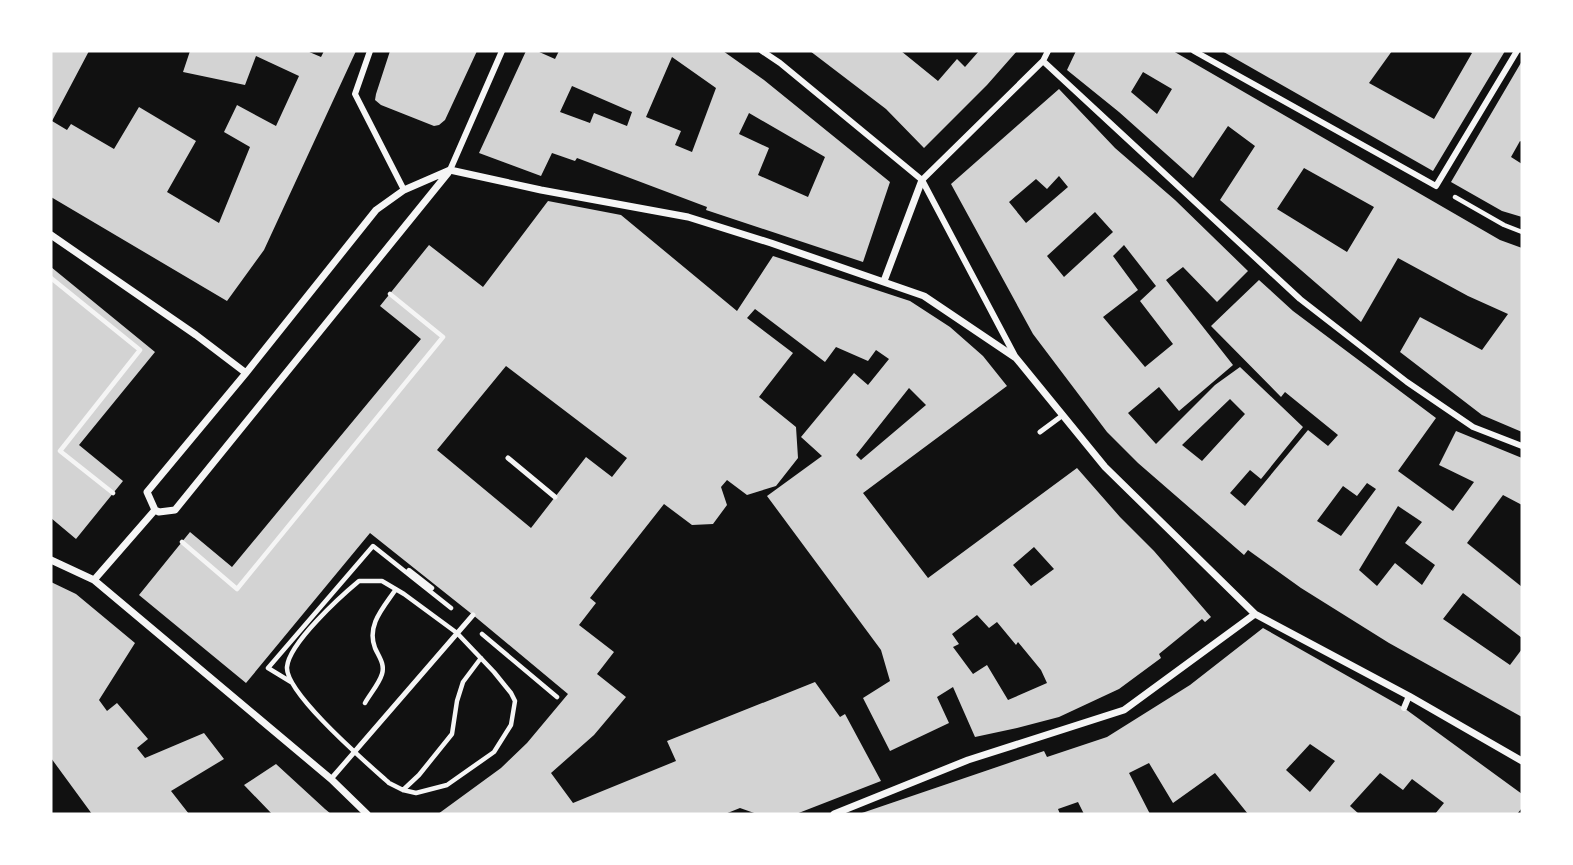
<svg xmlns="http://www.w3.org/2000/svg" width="1573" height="865" font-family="Mulish,sans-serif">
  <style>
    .building { fill: #d3d3d3; fill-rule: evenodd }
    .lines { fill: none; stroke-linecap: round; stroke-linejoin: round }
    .path { stroke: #f5f5f5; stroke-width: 4.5 }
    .service { stroke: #f5f5f5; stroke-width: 5 }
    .pedestrian { stroke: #f5f5f5; stroke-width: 6 }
    .minor { stroke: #f5f5f5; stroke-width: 7 }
  </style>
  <rect width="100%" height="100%" fill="#111"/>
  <!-- building -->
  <path class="building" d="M51,51H89L52,121L67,130L71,124L114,149L139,107L196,141L167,192L219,223L250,147L224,132L237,105L276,126L299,76L256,56L245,85L183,72L190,51H307L321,57L324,51H356L264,250L227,301L51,197Z
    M390,51H477L445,120L439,125L434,126L381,105L375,100L376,94Z
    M526,51H537L555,59L559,51H723L764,80L890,182L863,262L706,210L707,207L577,158L575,161L552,153L541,176L479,153ZM672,57L716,88L692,152L675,145L681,131L646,117ZM572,86L632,112L627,126L594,113L590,123L560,112ZM749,113L825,157L808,197L758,175L769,148L739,134Z
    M810,51H901L938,81L957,59L965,67L979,51H1017L987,85L924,148L886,109Z
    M1076,51H1173L1500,240L1522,248V432L1482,415L1400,352L1420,317L1482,350L1508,314L1468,296L1398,258L1361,322L1220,200L1255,146L1228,126L1193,178L1119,112L1067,70ZM1143,72L1172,89L1157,114L1131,92ZM1304,168L1374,207L1347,252L1277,209Z
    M1222,51H1392L1369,83L1434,119L1472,53L1468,51H1505L1433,171Z
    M1522,61V142L1520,141L1511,157L1522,164V217L1502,211L1451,182Z
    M1059,89L1115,148L1175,200L1248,271L1217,302L1183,267L1166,280L1233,365L1179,411L1159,387L1128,413L1156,444L1215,385L1240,367L1303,427L1261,479L1250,470L1230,493L1245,506L1308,430L1328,446L1338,435L1285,392L1281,397L1211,326L1259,280L1293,311L1436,418L1398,471L1453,511L1474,482L1439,465L1456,431L1522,458V505L1503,495L1467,543L1522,587V638L1463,593L1443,619L1510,665L1522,649V717L1389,643L1301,588L1248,550L1244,555L1138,463L1107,432L1033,334L951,184ZM1059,176L1068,187L1026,223L1009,202L1036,179L1047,189ZM1095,212L1113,232L1064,277L1047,256ZM1124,245L1156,286L1140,301L1173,344L1145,367L1103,317L1138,290L1113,256ZM1230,399L1245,414L1202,461L1182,445ZM1367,483L1376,489L1341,536L1317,521L1343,486L1357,496ZM1398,506L1422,522L1405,543L1435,565L1422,585L1395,563L1377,586L1359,570Z
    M548,201L621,215L737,311L773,256L910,301L950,327L983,356L1007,386L863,493L928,578L1077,468L1120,517L1154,551L1211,617L1205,622L1202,619L1159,654L1161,658L1119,689L1059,717L1017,728L975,737L953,687L937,697L949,723L890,751L863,698L890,681L881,650L767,496L822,456L801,437L854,373L868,385L889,359L876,350L868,361L836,347L825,362L755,309L747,318L793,353L759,397L796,427L798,458L776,486L747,495L727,480L721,487L727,505L713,524L692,525L664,504L590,598L596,603L579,625L614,652L597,674L626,697L594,735L551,773L573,803L676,761L667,741L815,682L840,717L845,714L881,781L796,814H757L740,808L725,814H438L501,768L527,743L568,694L473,615L370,533L246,683L139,595L190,532L232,567L421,339L380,306L429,245L483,287ZM506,366L627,458L612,477L586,457L531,528L437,450ZM909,388L926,405L861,460L856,455ZM1034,547L1054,569L1031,586L1013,565ZM977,615L989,628L997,622L1016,645L1018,642L1041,670L1047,683L1008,700L987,665L973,674L953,647L959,644L952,634Z
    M51,267L155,352L79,445L123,481L76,539L51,518Z
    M51,582L76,594L135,643L99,700L107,711L117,703L148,739L137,748L145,758L204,733L224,759L171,791L189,814H92L51,758Z
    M1263,628L1404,708L1522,794V808L1517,814H1435L1444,803L1412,779L1403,790L1380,773L1350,806L1359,814H1295L1293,813L1291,814H1248L1215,773L1173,803L1149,763L1129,773L1150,814H1084L1078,802L1058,809L1060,814H859L1044,751L1047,757L1107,737L1190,685ZM1310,744L1335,761L1310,792L1286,770Z
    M276,764L325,809L331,814H272L244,785Z"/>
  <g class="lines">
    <!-- path -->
    <path class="path" d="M1455,197L1504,225L1522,232
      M51,278L140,350L60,451L113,493
      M182,542L237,589L443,337L390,294
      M407,573L409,570L432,588
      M359,581H382L404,594L457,633L494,672L511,693L515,701L511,725L494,752L447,785L416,793L403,790L389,783C368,764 285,693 287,667C289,643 341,596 359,581Z
      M482,634L557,697
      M291,682L268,668L373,546L451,608
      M365,703C370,694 379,684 382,674C385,664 379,657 375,648C366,625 384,607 396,589
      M403,790L419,775L452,734L457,701L463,682L481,658"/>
    <!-- service -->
    <path class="service" d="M1040,432L1063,415
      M508,458L555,497
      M331,779L473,615"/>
    <!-- pedestrian -->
    <path class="pedestrian" d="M370,51L355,94L404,190
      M762,51L780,63L922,180L1015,356
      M1194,51L1436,186L1517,51
      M1043,61L1300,299L1407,382L1473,427L1522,446
      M450,170L502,51
      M922,180L1043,61L1048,51
      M1404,708L1409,696"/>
    <!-- minor -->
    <path class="minor" d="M450,170L541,190L688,217L771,243L924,296L1016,358L1105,467L1255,614L1409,696L1522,761
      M51,235L196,335L246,373
      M884,281L922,180
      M155,510L147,492L246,373L376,210L404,190L450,170
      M155,510L159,512L175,510L448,173
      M51,560L94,580L331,779L367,814
      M94,580L155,510
      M834,814L968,760L1124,710L1255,614"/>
  </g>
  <!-- border -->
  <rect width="1573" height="865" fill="none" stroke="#ffffff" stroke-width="105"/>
</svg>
